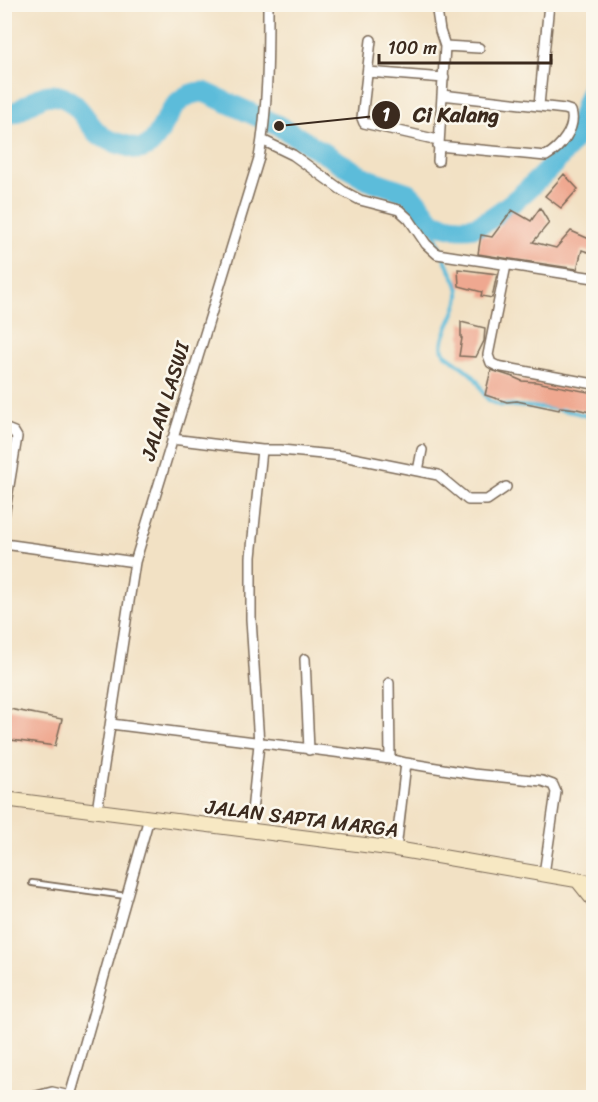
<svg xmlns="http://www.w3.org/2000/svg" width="598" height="1102" font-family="Sriracha,sans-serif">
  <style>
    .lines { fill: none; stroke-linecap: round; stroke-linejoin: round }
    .stream { stroke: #5cbcda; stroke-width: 4 }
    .river { stroke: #5cbcda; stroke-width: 21 }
    .building { fill: #efa890 }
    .service-casing { stroke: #7b6a58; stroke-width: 8 }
    .minor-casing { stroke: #7b6a58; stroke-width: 12 }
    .secondary-casing { stroke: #7b6a58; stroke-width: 16 }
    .service { stroke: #fff; stroke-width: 4.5 }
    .minor { stroke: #fff; stroke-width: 9 }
    .secondary { stroke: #f7e8c3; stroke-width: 14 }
    .labels { text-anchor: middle; stroke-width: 5; stroke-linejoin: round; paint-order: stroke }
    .street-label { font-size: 20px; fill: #3b2a1e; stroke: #fbf7ec }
    .leader { fill: none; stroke: #3b2a1e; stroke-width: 2 }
    .callout-dot { fill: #3b2a1e; stroke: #fbf7ec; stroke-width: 2 }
    .mark-label { font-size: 18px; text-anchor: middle; font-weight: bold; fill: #fff }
    .callout-label { font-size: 21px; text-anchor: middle; font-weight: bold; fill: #3b2a1e; stroke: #fbf7ec; stroke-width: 5; stroke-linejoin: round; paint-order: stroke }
  </style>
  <rect width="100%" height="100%" fill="#fbf7ec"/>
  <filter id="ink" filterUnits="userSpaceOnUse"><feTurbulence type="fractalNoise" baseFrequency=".0167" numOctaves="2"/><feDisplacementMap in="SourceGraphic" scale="12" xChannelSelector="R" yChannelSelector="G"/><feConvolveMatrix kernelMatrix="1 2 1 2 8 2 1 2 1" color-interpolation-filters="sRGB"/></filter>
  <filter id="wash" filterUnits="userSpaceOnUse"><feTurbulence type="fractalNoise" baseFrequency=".008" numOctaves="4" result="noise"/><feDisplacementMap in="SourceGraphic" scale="24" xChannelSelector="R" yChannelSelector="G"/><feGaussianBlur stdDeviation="1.35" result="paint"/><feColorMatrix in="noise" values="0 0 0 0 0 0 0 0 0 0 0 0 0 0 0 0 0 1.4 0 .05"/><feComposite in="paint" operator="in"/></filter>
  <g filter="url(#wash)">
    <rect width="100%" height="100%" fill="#f2e1c4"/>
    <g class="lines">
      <!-- stream -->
      <path class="stream" d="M432,222C435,237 442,252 448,266C453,276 460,285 459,296C458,313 436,340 444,353C454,361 466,368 475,378C485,390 480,399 499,405C522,407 577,407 594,420"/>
      <!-- river -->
      <path class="river" d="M4,115C9,114 14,113 18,111C28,106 39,95 51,95C77,96 83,119 99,134C106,140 115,143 124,145C128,146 134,149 138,149C166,148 162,92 204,92L279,126L367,179L408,193L418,203L432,222C444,226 461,230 473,227C498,221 562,160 574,138C583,121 583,101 594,85"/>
    </g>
    <g id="blocks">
      <!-- building -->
      <path class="building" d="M564,174L578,189L561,208L545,196Z
        M540,208L549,223L533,242L556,248L571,231L594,241V254L582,250L577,269L478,254L481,235L492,237L512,210L531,221Z
        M458,269L497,274L492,298L481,296L482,292L459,286Z
        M461,322L485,328L484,341L476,357L459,356L462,338H461Z
        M491,370L513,377L522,381L536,382L594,393V413L577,409L560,407L559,410L517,401L507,402L485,395Z
        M4,708L62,719L55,746L4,739Z"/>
    </g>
  </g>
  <g filter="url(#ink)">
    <use href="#blocks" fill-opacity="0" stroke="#7b6a58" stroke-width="1.5"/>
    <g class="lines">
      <defs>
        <path id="service" d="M32,883L126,896"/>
        <path id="minor" d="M436,4L440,31L445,46L438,161
          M371,40L362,118L364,123L438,140
          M445,46L479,48
          M368,72L444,78
          M539,105L549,4
          M262,140L293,155L343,191L360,200L399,210L409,219L426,244L437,254L594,278
          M438,146L546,156C560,148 577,128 571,111L565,109L442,95
          M506,265L488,355L491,363L497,366L594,384
          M4,428L14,432L17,437L4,516
          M172,439L262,450H281L343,456L438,475L468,500H487L506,487
          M418,471L422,450
          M4,544L135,562
          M305,659L309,750
          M389,683L390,759L406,763
          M111,724L390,759
          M97,811L135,562L259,158C268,108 268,55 268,4
          M250,831L259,744L251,619V557L262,450
          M396,849L406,763L473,774L542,781L553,785L556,792L544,874
          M29,1098L52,1092L70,1096
          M73,1098L70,1096L149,818"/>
        <path id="secondary" d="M4,799L396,849L594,883
          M578,881L594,901"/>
      </defs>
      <!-- service casing -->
      <use href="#service" class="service-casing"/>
      <!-- minor casing -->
      <use href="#minor" class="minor-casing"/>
      <!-- secondary casing -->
      <use href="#secondary" class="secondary-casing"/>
      <!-- service -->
      <use href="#service" class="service"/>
      <!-- minor -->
      <use href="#minor" class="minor"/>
      <!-- secondary -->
      <use href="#secondary" class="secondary"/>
    </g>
  </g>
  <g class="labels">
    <!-- street labels -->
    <g class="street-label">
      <text transform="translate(165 401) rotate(-73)" y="7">JALAN LASWI</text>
      <text transform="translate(302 818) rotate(7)" y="7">JALAN SAPTA MARGA</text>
    </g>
  </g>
  <!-- callouts -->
  <path class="leader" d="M279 126L386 115"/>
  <g class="callout-dot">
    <circle cx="279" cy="126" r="6"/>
    <circle cx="386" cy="115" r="15"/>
  </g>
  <g class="mark-label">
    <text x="386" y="121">1</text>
  </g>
  <g class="callout-label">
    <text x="456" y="122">Ci Kalang</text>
  </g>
  <!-- margin -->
  <rect width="598" height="1102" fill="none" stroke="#fbf7ec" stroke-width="24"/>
  <!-- scale -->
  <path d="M379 54v9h172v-9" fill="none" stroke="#3b2a1e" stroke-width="3"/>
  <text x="388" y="54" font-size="18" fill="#3b2a1e" stroke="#fbf7ec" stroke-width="4.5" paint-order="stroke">100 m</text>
</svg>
